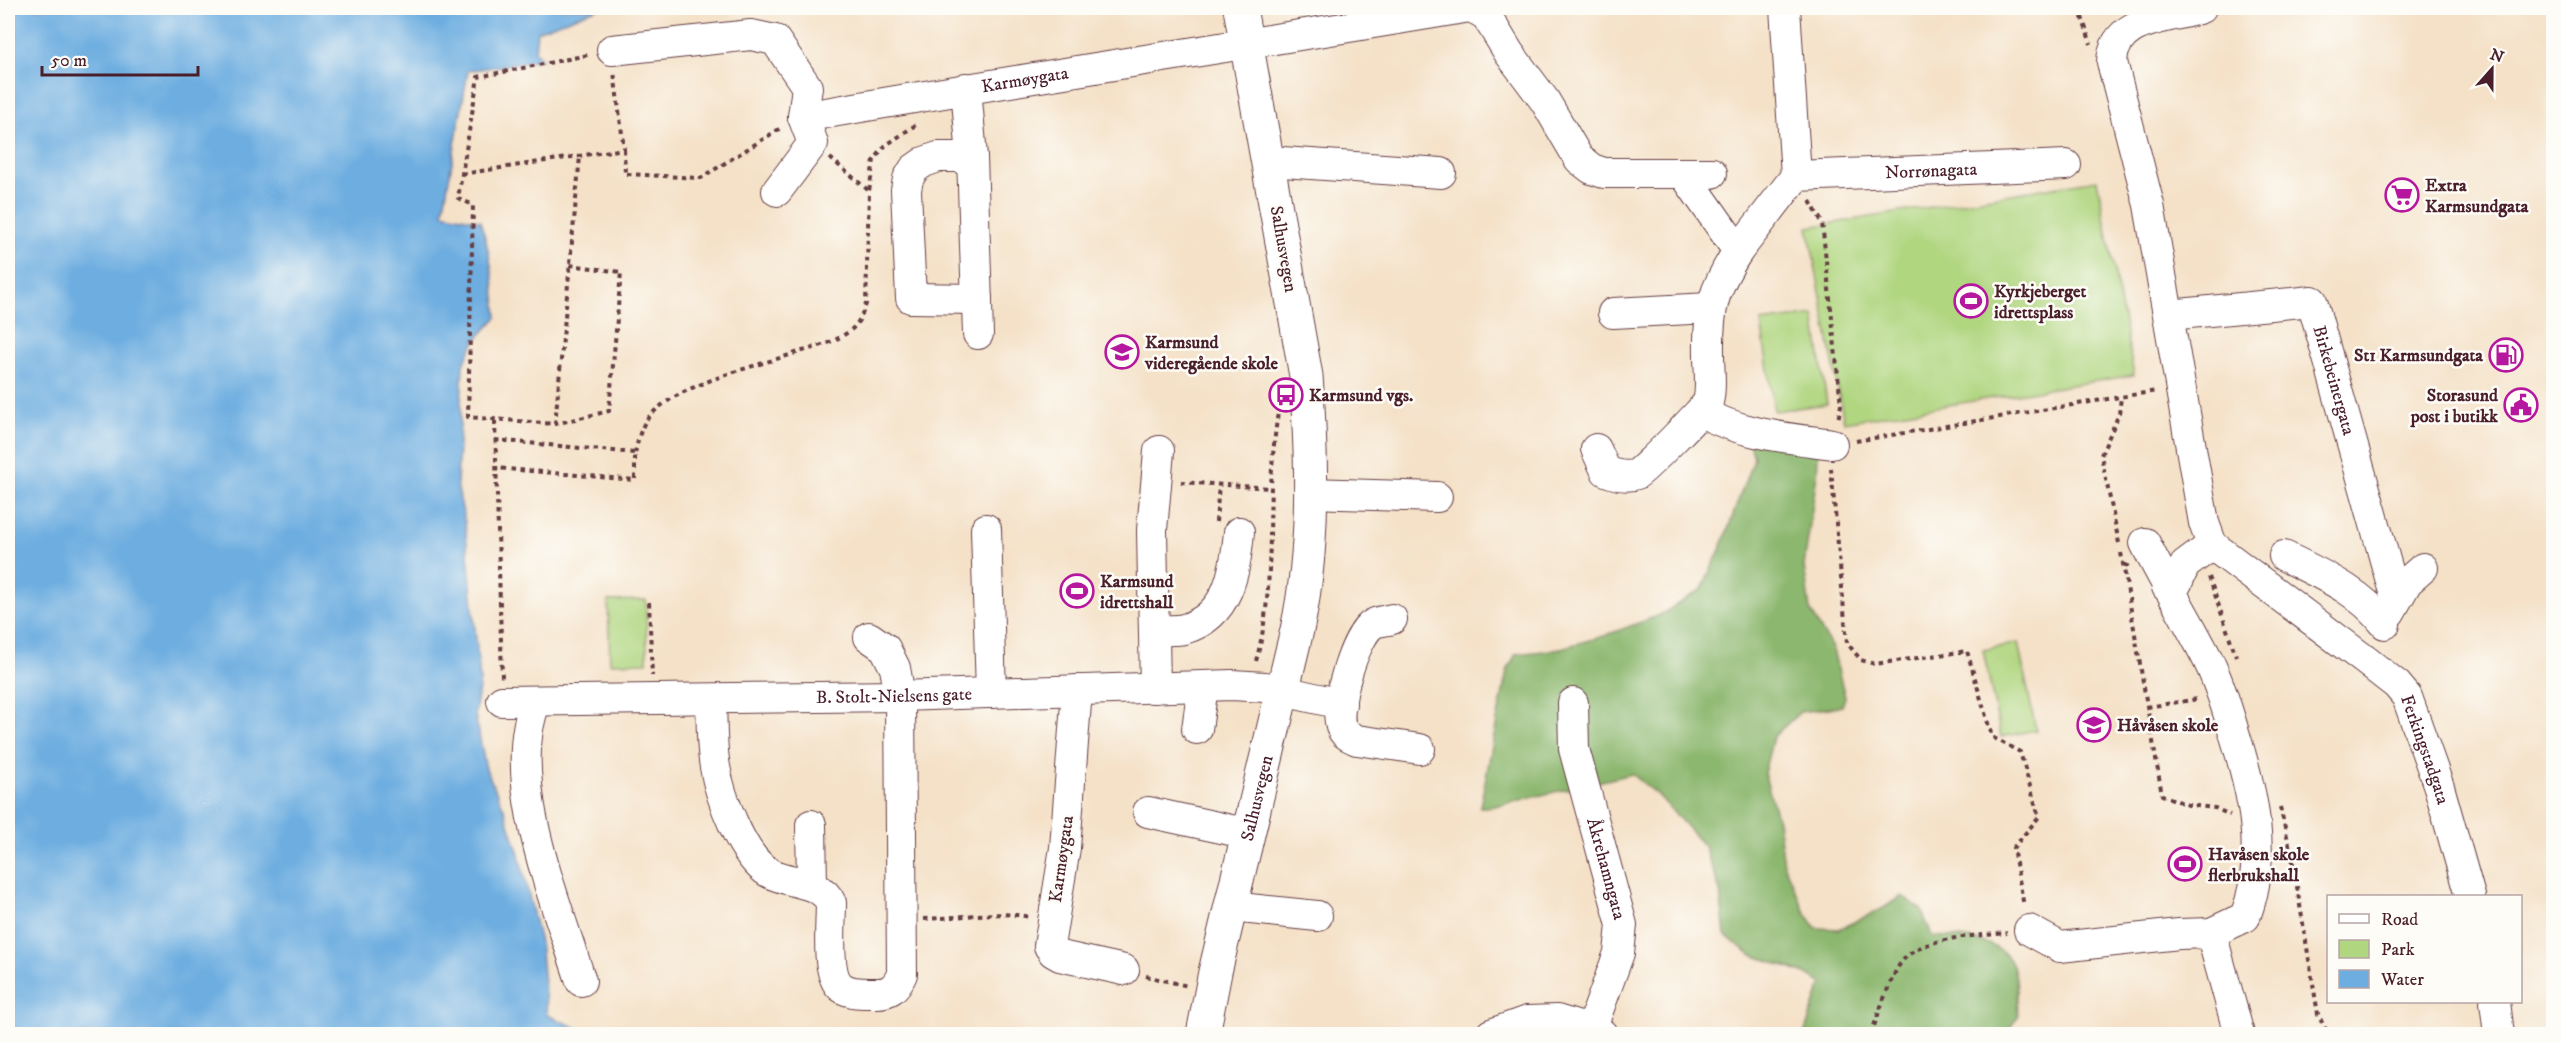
<svg xmlns="http://www.w3.org/2000/svg" width="2561" height="1042" font-family="'IM FELL DW Pica',serif">
  <style>
    .green { fill: #b0d680; stroke: #7d7a56; stroke-width: 1.5 }
    .forest { fill: #8cb76e; stroke: #6b6b4c; stroke-width: 1.5 }
    .water { fill: #6dade0; stroke: #5c6686; stroke-width: 1.5 }
    .lines { fill: none; stroke-linecap: round; stroke-linejoin: round }
    .minor-casing { stroke: #643c42; stroke-width: 32 }
    .major-casing { stroke: #643c42; stroke-width: 35 }
    .path { stroke: #643c42; stroke-width: 4; stroke-dasharray: 4.5 4.5; stroke-linecap: butt }
    .minor { stroke: #fff; stroke-width: 30 }
    .major { stroke: #fff; stroke-width: 33 }
    .labels { text-anchor: middle; stroke-width: 5; stroke-linejoin: round; paint-order: stroke }
    .street-label { font-size: 18px; fill: #4a1f2b; stroke: #fdfcf7 }
    .poi-label { font-size: 18px; font-weight: bold; fill: #4a1f2b; stroke: #fdfcf7; text-anchor: start }
  </style>
  <rect width="100%" height="100%" fill="#fdfcf7"/>
  <filter id="ink" filterUnits="userSpaceOnUse"><feTurbulence type="fractalNoise" baseFrequency=".0167" numOctaves="2"/><feDisplacementMap in="SourceGraphic" scale="12" xChannelSelector="R" yChannelSelector="G"/><feConvolveMatrix kernelMatrix="1 2 1 2 8 2 1 2 1" color-interpolation-filters="sRGB"/></filter>
  <filter id="wash" filterUnits="userSpaceOnUse"><feTurbulence type="fractalNoise" baseFrequency=".008" numOctaves="4" result="noise"/><feDisplacementMap in="SourceGraphic" scale="24" xChannelSelector="R" yChannelSelector="G"/><feGaussianBlur stdDeviation="1.35" result="paint"/><feColorMatrix in="noise" values="0 0 0 0 0 0 0 0 0 0 0 0 0 0 0 0 0 1.4 0 .05"/><feComposite in="paint" operator="in"/></filter>
  <g filter="url(#wash)">
    <rect width="100%" height="100%" fill="#f4e1c7"/>
    <!-- green -->
    <path class="green" d="M2097,180L2134,375L1844,422L1808,227Z
      M1814,315L1827,404L1774,411L1761,322Z
      M646,600L647,662L610,663L608,601Z
      M2018,643L2036,730L2001,737L1983,650Z"/>
    <!-- forest -->
    <path class="forest" d="M1747,436L1819,439L1817,474L1804,566L1810,610L1833,650L1845,697L1842,706L1800,712L1773,737L1764,773L1778,821L1784,865L1805,912L1816,928L1839,929L1882,909L1902,896L1921,909L1932,936C1959,938 2004,937 2014,969C2018,983 2017,1002 2018,1016L2007,1032L1952,1034L1876,1030L1871,1034H1804L1822,983L1803,973L1750,954L1725,935L1720,891L1704,846L1658,795L1632,774L1490,807H1480L1507,671L1516,654L1554,650L1604,636L1660,615L1702,589L1723,543L1754,457Z"/>
    <!-- water -->
    <path class="water" d="M8,8H599L537,31L535,52L542,59L468,71L443,213L480,221C491,253 494,283 497,317L475,341L463,365L457,484L465,523L480,680L475,715L486,769L505,811L519,854L540,942L547,1015L591,1034H8Z"/>
  </g>
  <g filter="url(#ink)">
    <g class="lines">
      <defs>
        <g id="minor">
          <path d="M1473,8L1486,15L1509,53L1545,101L1579,159L1592,169L1604,173H1712"/>
          <path d="M1785,8L1796,176"/>
          <path id="s1" d="M2201,8C2169,20 2114,17 2112,62L2149,205L2204,523L2212,545L2365,660L2397,685L2407,697L2439,787L2470,896"/>
          <path d="M612,50L751,35L775,40L807,87L803,117L813,143L777,191"/>
          <path d="M966,88L972,157L978,334"/>
          <path id="s2" d="M803,117C1023,78 1244,45 1464,8"/>
          <path d="M972,157H938L924,162L914,169L908,179L906,190L911,298L977,299"/>
          <path d="M1268,161L1441,173"/>
          <path id="s3" d="M1684,174L1738,251L1796,176L2066,165"/>
          <path d="M1613,313L1710,308"/>
          <path id="s4" d="M2169,315L2312,301L2396,599"/>
          <path d="M1702,412C1739,434 1789,438 1832,444"/>
          <path d="M1596,449L1606,471C1616,475 1627,478 1637,474C1642,472 1706,407 1708,402C1712,388 1709,370 1709,355C1708,309 1713,290 1738,251"/>
          <path d="M1310,493L1437,497"/>
          <path d="M986,529L991,693"/>
          <path d="M2284,556C2322,575 2359,590 2385,624"/>
          <path d="M2167,587L2177,583L2185,565L2212,545"/>
          <path d="M2390,612L2407,582L2423,568"/>
          <path d="M1392,619C1386,621 1378,621 1373,624C1355,634 1332,711 1342,729C1345,735 1350,737 1357,740L1420,749"/>
          <path d="M1156,630C1165,630 1176,631 1184,629C1229,616 1235,572 1239,532"/>
          <path d="M1155,688L1152,530L1159,451"/>
          <path d="M1077,690L1065,848L1049,946L1053,952L1060,956L1124,970"/>
          <path d="M711,699C712,722 711,745 715,767C720,797 742,856 768,872C788,884 821,880 831,903C831,922 826,971 839,985C847,994 863,993 874,993C889,994 896,988 902,974L900,696L895,668L885,648L869,637"/>
          <path id="s5" d="M502,701L900,696L1232,685L1265,687L1341,704"/>
          <path d="M536,701C503,778 557,904 581,981"/>
          <path id="s6" d="M1573,703L1574,749L1622,925L1619,953L1591,1030"/>
          <path d="M1197,729L1203,686"/>
          <path d="M1148,812L1249,834"/>
          <path d="M811,825L812,886"/>
          <path d="M1231,907L1317,916"/>
          <path d="M2029,930L2060,947L2179,934L2211,933L2245,917C2269,856 2252,789 2233,729C2226,705 2219,682 2208,660C2188,621 2165,583 2145,543"/>
          <path d="M2211,933L2239,1034"/>
          <path d="M2495,1002L2499,1034"/>
          <path d="M1491,1034L1527,1021L1557,1020L1602,1034"/>
        </g>
        <g id="major">
          <path id="s7" d="M1203,1034L1215,972L1297,630C1315,547 1312,460 1306,376L1240,8"/>
        </g>
      </defs>
      <!-- minor casing -->
      <use href="#minor" class="minor-casing"/>
      <!-- major casing -->
      <use href="#major" class="major-casing"/>
      <!-- path -->
      <path class="path" d="M2079,8L2091,44
        M624,149L625,174L701,178L781,128
        M830,158L868,190
        M462,174L624,149L614,72
        M1810,201L1822,222L1841,405L1838,420
        M570,265L621,272L609,411L555,424L468,417L473,205L458,198L478,77L588,55
        M495,421L502,678
        M555,424L580,156
        M495,440L635,453V480L496,468
        M1856,441L2156,391
        M635,453C638,441 640,428 648,418C676,384 757,366 799,352C817,347 839,341 853,328C860,321 863,312 866,304L869,191L874,160L885,146L917,124
        M1831,468L1847,643L1861,660L1875,664L1967,651L1992,737L2020,752L2039,817L2013,848L2024,906
        M1181,482L1271,488
        M1216,522L1219,484
        M2119,543L2101,455L2119,414L2121,397
        M2121,553L2124,569
        M2128,564L2124,569L2162,795L2188,805L2215,808L2230,815
        M2209,577L2236,656
        M649,602L652,676
        M1256,661C1272,604 1269,546 1271,487C1272,460 1275,432 1279,405
        M2147,707L2198,699
        M2280,807L2292,857L2318,1014L2328,1034
        M924,919C960,918 995,910 1030,917
        M1146,976L1188,986
        M1871,1034C1879,1013 1886,990 1897,969C1914,935 1973,937 2007,933"/>
      <!-- minor -->
      <use href="#minor" class="minor"/>
      <!-- major -->
      <use href="#major" class="major"/>
    </g>
  </g>
  <!-- icons -->
  <defs>
    <symbol id="supermarket-ring" viewBox="-11 -11 22 22"><circle r="9.5" fill="#fdfcf7" stroke="#b5179e" stroke-width="1.5"/><path d="M-6-5.5h2.5l.6 2H6L4.5 2H-2.5L-4.4-4H-6ZM-1.5 3.2a1.3 1.3 0 1 0 .1 0ZM3 3.2a1.3 1.3 0 1 0 .1 0Z" fill="#b5179e"/></symbol>
    <symbol id="stadium-ring" viewBox="-11 -11 22 22"><circle r="9.5" fill="#fdfcf7" stroke="#b5179e" stroke-width="1.5"/><path d="M0-5a6.5 5 0 1 0 0 10a6.5 5 0 1 0 0-10ZM-3.5-1.8h7v3.6h-7Z" fill="#b5179e"/></symbol>
    <symbol id="school-ring" viewBox="-11 -11 22 22"><circle r="9.5" fill="#fdfcf7" stroke="#b5179e" stroke-width="1.5"/><path d="M0-5L7-2L0 1L-7-2ZM-4 1L0 2.5L4 1V4Q0 6-4 4Z" fill="#b5179e"/></symbol>
    <symbol id="fuel-ring" viewBox="-11 -11 22 22"><circle r="9.5" fill="#fdfcf7" stroke="#b5179e" stroke-width="1.5"/><path d="M-5.5-6h7V0h2V4h1.3V-2.5L3-4.5l.8-.8L6-3V5H2.5V1h-1V6h-7ZM-4.2-4.7v3.2H.2V-4.7Z" fill="#b5179e"/></symbol>
    <symbol id="bus-ring" viewBox="-11 -11 22 22"><circle r="9.5" fill="#fdfcf7" stroke="#b5179e" stroke-width="1.5"/><path d="M-5-6H5V4H4V6H2V4H-2V6H-4V4H-5ZM-3.5-4V0h7V-4ZM-3.5 1.2v1.5H-2V1.2ZM2 1.2v1.5H3.5V1.2Z" fill="#b5179e"/></symbol>
    <symbol id="civic-ring" viewBox="-11 -11 22 22"><circle r="9.5" fill="#fdfcf7" stroke="#b5179e" stroke-width="1.5"/><path d="M-.6-6.5H3V-4.5H.6V-3L4-1V1h2V6H-6V1h2V-1L-.6-3ZM-1.2 2.5V6h2.4V2.5Z" fill="#b5179e"/></symbol>
  </defs>
  <g fill-rule="evenodd">
    <use href="#supermarket-ring" x="2383" y="176" width="38" height="38"/>
    <use href="#stadium-ring" x="1952" y="282" width="38" height="38"/>
    <use href="#school-ring" x="1103" y="333" width="38" height="38"/>
    <use href="#fuel-ring" x="2487" y="336" width="38" height="38"/>
    <use href="#bus-ring" x="1267" y="376" width="38" height="38"/>
    <use href="#civic-ring" x="2502" y="386" width="38" height="38"/>
    <use href="#stadium-ring" x="1058" y="572" width="38" height="38"/>
    <use href="#school-ring" x="2075" y="706" width="38" height="38"/>
    <use href="#stadium-ring" x="2166" y="845" width="38" height="38"/>
  </g>
  <g class="labels">
    <!-- street labels -->
    <g class="street-label">
      <text dy="6" stroke="none"><textPath href="#s2" startOffset="225">Karmøygata</textPath></text>
      <text dy="6" stroke="none"><textPath href="#s3" startOffset="324">Norrønagata</textPath></text>
      <text transform="translate(1284 249) rotate(80)" y="6">Salhusvegen</text>
      <text dy="6" stroke="none"><textPath href="#s4" startOffset="226">Birkebeinergata</textPath></text>
      <text dy="6" stroke="none"><textPath href="#s5" startOffset="392">B. Stolt-Nielsens gate</textPath></text>
      <text dy="6" stroke="none"><textPath href="#s1" startOffset="910">Ferkingstadgata</textPath></text>
      <text dy="6" stroke="none"><textPath href="#s7" startOffset="242">Salhusvegen</textPath></text>
      <text transform="translate(1061 859) rotate(-82)" y="6">Karmøygata</text>
      <text dy="6" stroke="none"><textPath href="#s6" startOffset="170">Åkrehamngata</textPath></text>
    </g>
    <!-- poi labels -->
    <g class="poi-label">
      <text x="2425" y="191">Extra<tspan x="2425" dy="21">Karmsundgata</tspan></text>
      <text x="1994" y="297">Kyrkjeberget<tspan x="1994" dy="21">idrettsplass</tspan></text>
      <text x="1145" y="348">Karmsund<tspan x="1145" dy="21">videregående skole</tspan></text>
      <text x="2483" y="361" text-anchor="end">St1 Karmsundgata</text>
      <text x="1309" y="401">Karmsund vgs.</text>
      <text x="2498" y="401" text-anchor="end">Storasund<tspan x="2498" dy="21">post i butikk</tspan></text>
      <text x="1100" y="587">Karmsund<tspan x="1100" dy="21">idrettshall</tspan></text>
      <text x="2117" y="731">Håvåsen skole</text>
      <text x="2208" y="860">Havåsen skole<tspan x="2208" dy="21">flerbrukshall</tspan></text>
    </g>
  </g>
  <!-- margin -->
  <rect width="2561" height="1042" fill="none" stroke="#fdfcf7" stroke-width="30"/>
  <!-- legend -->
  <rect x="2327" y="895" width="195" height="108" fill="#fdfcf7" stroke="#b5a4a5" stroke-width="1.5"/>
  <rect x="2339" y="914" width="30" height="9" fill="#ffffff" stroke="#b5a4a5" stroke-width="1.5"/>
  <text x="2381" y="925" font-size="18" fill="#4a1f2b">Road</text>
  <rect x="2339" y="940" width="30" height="18" fill="#b0d680" stroke="#b5a4a5" stroke-width="1.5"/>
  <text x="2381" y="955" font-size="18" fill="#4a1f2b">Park</text>
  <rect x="2339" y="970" width="30" height="18" fill="#6dade0" stroke="#b5a4a5" stroke-width="1.5"/>
  <text x="2381" y="985" font-size="18" fill="#4a1f2b">Water</text>
  <!-- north arrow -->
  <g transform="translate(2492 69) rotate(21)" stroke="#fdfcf7" stroke-width="4.5" paint-order="stroke">
  <path d="M0-4.5L10 22L0 15L-10 22Z" fill="#4a1f2b"/>
  <text y="-9" font-size="16" font-weight="bold" text-anchor="middle" fill="#4a1f2b">N</text>
  </g>
  <!-- scale -->
  <path d="M42 66v9h156v-9" fill="none" stroke="#4a1f2b" stroke-width="3"/>
  <text x="51" y="66" font-size="18" fill="#4a1f2b" stroke="#fdfcf7" stroke-width="4.5" paint-order="stroke">50 m</text>
</svg>
